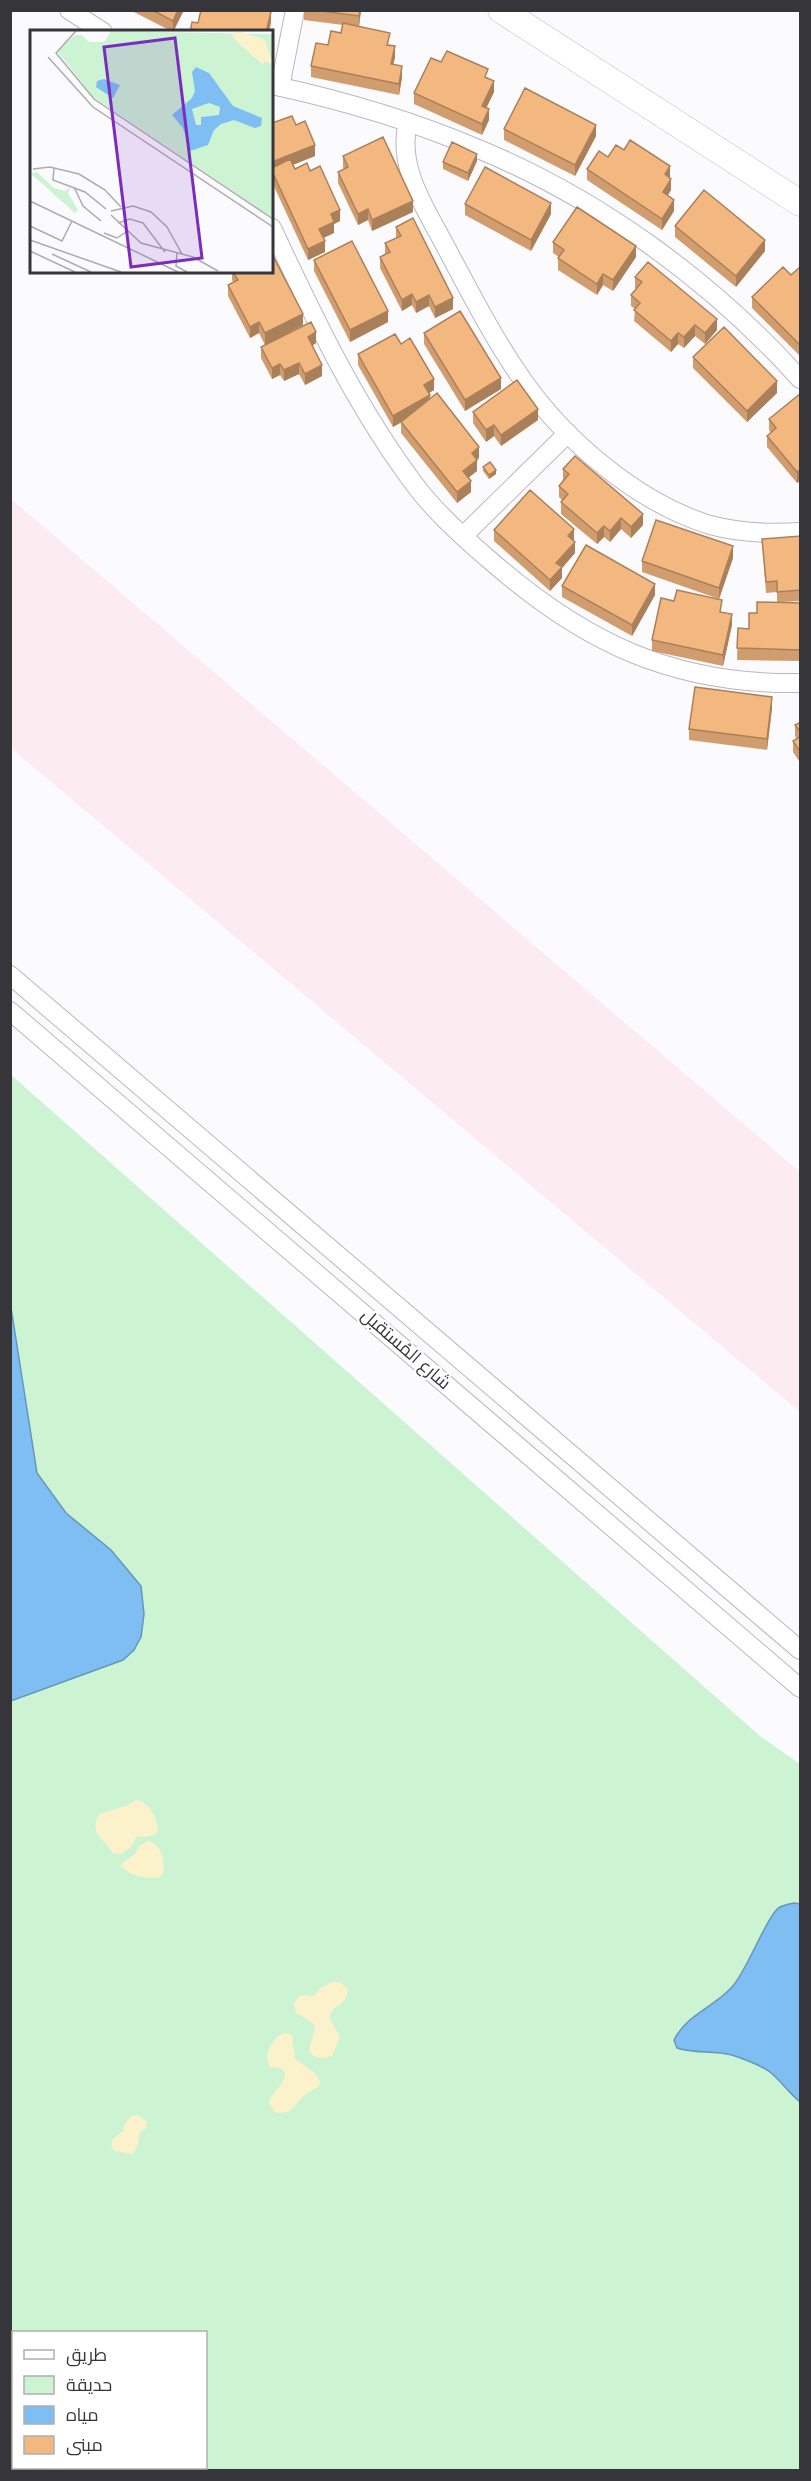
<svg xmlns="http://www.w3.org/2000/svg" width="811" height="2481" font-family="'DM Sans',Cairo,sans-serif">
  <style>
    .industrial { fill: #fcecf2 }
    .green { fill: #ccf4d2; fill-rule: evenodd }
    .sand { fill: #fbf2cc }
    .water { fill: #7ebef2; stroke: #6895bb; stroke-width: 1.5 }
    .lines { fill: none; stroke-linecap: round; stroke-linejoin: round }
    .street-casing { stroke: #b9b8c1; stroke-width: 20 }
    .secondary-casing { stroke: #b9b8c1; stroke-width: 27 }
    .street { stroke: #fff; stroke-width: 18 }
    .secondary { stroke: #fff; stroke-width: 26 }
    .wall { fill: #d19d6e }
    .shaded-wall { fill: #aa805a }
    .building { fill: #f3b780; stroke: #aa805a; stroke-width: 1.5 }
    .labels { text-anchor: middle; stroke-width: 4.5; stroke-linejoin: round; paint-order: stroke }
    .street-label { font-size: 18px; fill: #36363a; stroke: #fff }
    .inset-road { fill: none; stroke: #acacb0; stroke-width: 1.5 }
    .view { fill: #7b2cbf; fill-opacity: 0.15; stroke: #7b2cbf; stroke-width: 3 }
    .inset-edge { fill: none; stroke: #36363a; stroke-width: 3 }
  </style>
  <rect width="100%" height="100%" fill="#fbfbfe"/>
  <!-- industrial -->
  <path class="industrial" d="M10,498L800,1172V1412L11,748Z"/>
  <!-- green -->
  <path class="green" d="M10,1074L760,1736L800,1764V2470H11ZM14,2332H206V2468H14Z"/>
  <!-- sand -->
  <path class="sand" d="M136,1800C149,1801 160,1821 157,1833L152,1836L136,1837L131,1847L121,1854L112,1853C106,1837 88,1837 99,1814L126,1806Z
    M149,1841C161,1844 166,1863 163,1873L159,1878C144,1878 129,1876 120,1865L135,1854L140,1845Z
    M332,1982H340L348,1989C347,2003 339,2003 331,2012L330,2019L340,2037L332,2056C322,2059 314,2060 309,2050L315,2027L313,2023L296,2013L294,2004L300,1995L314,1996L320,1988Z
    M285,2033L292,2035L295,2059L315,2073L320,2082L319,2086C315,2089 310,2091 306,2094C294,2103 294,2116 275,2112L269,2104C271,2090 285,2087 285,2072L280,2068L270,2067C262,2055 272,2037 285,2033Z
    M137,2115L147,2122L146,2128L140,2132L137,2147L133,2154L115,2151L111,2146L113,2139L124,2130V2125L131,2117Z"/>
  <!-- water -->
  <path class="water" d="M10,1301L37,1473L66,1513L111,1550L141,1586L144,1614L141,1637L134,1650L123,1660L11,1701Z
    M794,1903L800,1904V2102C789,2093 780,2080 770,2072C760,2065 744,2059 732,2055C713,2050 695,2054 677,2048L674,2040C687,2014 713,2008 732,1987C747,1971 768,1913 780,1907C784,1905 790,1904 794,1903Z"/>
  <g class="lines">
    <defs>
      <path id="street" d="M69,10L103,32
        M272,85C341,100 410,120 476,148C598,198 712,281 800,379
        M280,87L295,10
        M408,122C396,169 428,212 449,253C472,296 494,339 522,379C564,440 638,503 710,525C740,533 770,534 800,532
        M272,228C314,318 357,409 418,489C439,516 466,540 492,562C586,644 675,685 800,683
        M463,536L568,433
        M10,975L800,1650
        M10,1011L800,1688"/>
      <path id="secondary" d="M501,10L800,203"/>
    </defs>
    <!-- street casing -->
    <use href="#street" class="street-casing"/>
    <!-- secondary casing -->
    <use href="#secondary" class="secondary-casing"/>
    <!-- street -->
    <use href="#street" class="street"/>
    <!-- secondary -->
    <use href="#secondary" class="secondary"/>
  </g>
  <!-- wall -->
  <path class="wall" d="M130,10H184L173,32Z
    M304,10H361L359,26L390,45L395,57L393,64L402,77L399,95L311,77V66L328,45L341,33L343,25L304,20Z
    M441,62L488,78L494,92L486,108L489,120L482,135L414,104V93Z
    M272,123L296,125L315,156L293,165L295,169L310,171L340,221L334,224V233L323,238L325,252L308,260L272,182Z
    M504,129L596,136L575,176L504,140Z
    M343,156L413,212L372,231L368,220L358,225L338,183V172L344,169L343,167Z
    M608,157L670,178L671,190L668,195L674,211L662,230L587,180V169Z
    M477,161L468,181L443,169V162Z
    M465,204L551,214L531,251L465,215Z
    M675,226L765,251L736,287L675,237Z
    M396,227L453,309L435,318L429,306L416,313L412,305L402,311L380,268V257L385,254V243L396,238Z
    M553,242L636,257L613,291L603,285L597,295L558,270V258L559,257L553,253Z
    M314,260L388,322L350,342L314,271Z
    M801,267V357L752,308V297L791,275Z
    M232,272H272L303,325L265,345L259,333L250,338L228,296V285L233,282L232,280Z
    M635,277L717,330L705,344L695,336L684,348L678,344L671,352L634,321L635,309L631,306V295L636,289L635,288Z
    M424,333L501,389L465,411L424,344Z
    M316,343L312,346L322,376L305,385L299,374L284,381L280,375L272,379L261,358V347Z
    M401,344L434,390L429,393L430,399L479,458L477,459V471L469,477L471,492L457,503L401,433V422L393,427L358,365V354Z
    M693,357L777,393L747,422L693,368Z
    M801,393V480L797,483L767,447V436L771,433L769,430V419Z
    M473,412L538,420L501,446L494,436L486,442L473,423Z
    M483,467L496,474L489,479L483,471Z
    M563,469L643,525L631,538L621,529L610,542L604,537L597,544L561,514V502L562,500L559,497V486L563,481Z
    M494,530L574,540L573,541L575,553L562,568V578L550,591L494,541Z
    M801,536V601L782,602L801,603V661L737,660L738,628L749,629L757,613L777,602V592L766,593L762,539Z
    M733,558L719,599L642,572V561Z
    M562,586L655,595L632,636L562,597Z
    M674,601L722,612L732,625L723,666L652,651V640Z
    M772,708L767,750L689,740V729Z
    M801,722V764L793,752V741L797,739L795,736V725Z"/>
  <!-- shaded-wall -->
  <path class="shaded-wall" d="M178,10H184L173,32V21Z
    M360,10H361L359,27V16Z
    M271,12V23L269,32H266Z
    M395,46V57L391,75V64Z
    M402,66V77L399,95V84Z
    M494,81V92L482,117V106Z
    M489,109V120L482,135V124Z
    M596,125V136L575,176V165Z
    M315,145V156L272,173V162Z
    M477,154V161L468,181V173Z
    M670,166V177L665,185V174Z
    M671,179V190L663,203V192Z
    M674,200V211L662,230V219Z
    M413,201V212L372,231V220Z
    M551,203V214L531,251V240Z
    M368,209V220L358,225V214Z
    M340,210V221L334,224V233L319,240V229L331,214Z
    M765,240V251L736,287V276Z
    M325,241V252L308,260V249Z
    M636,246V257L613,291V280Z
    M603,274V285L597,295V284Z
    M412,294V305L402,311V300Z
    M429,295V306L416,313V302Z
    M453,298V309L435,318V307Z
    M388,311V322L350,342V330Z
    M303,314V325L265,345V333Z
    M717,319V330L705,344V333Z
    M259,322V333L250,338V327Z
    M695,325V336L684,348V337Z
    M316,332V343L308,348V337Z
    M678,333V344L671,352V341Z
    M299,363V374L284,381V370Z
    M280,364V375L272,379V368Z
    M322,365V376L305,385V374Z
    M501,378V389L465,411V400Z
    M434,379V390L424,396V385Z
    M777,381V393L747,422V411Z
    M430,395V406L393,427V416Z
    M538,409V420L501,446V435Z
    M494,425V436L486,442V430Z
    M479,447V458L472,464V453Z
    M477,460V471L463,482V471Z
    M801,469V480L797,483V472Z
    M496,470V474L489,479V475Z
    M471,481V492L457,503V492Z
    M643,514V525L631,538V527Z
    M621,518V529L610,542V531Z
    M604,526V537L597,544V533Z
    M574,529V540L568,547V536Z
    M575,542V553L562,568V578L550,591V580L556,563Z
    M733,546V558L719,599V588Z
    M655,584V595L632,636V625Z
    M732,614V625L723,666V655Z
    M772,697V708L767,750V739Z"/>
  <!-- building -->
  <path class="building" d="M152,10H178L173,21Z
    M201,10H265L271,12L266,32H190L192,22L198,23Z
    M314,10H360L359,16Z
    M343,23L390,33L387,45L395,46L391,64L402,66L399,84L311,66L316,43L328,45L331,31L341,33Z
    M447,51L488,69L485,77L494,81L482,106L489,109L482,124L414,93L431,58L441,62Z
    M525,88L596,125L575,165L504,129Z
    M292,116L296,125L305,121L315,145L272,162V123Z
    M383,137L413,201L372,220L368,209L358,214L338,172L348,167L343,156Z
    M630,140L670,166L665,174L671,179L663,192L674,200L662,219L587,169L599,151L608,157L616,145L624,150Z
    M452,142L477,154L468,173L443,162Z
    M290,159L295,169L307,163L310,171L320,166L340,210L331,214L334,222L319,229L325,241L308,249L272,171V168Z
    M485,167L551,203L531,240L465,204Z
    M704,190L765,240L736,276L675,226Z
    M577,207L636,246L613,280L603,274L597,284L558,258L564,250L553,242Z
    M413,218L453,298L435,307L429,295L416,302L412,294L402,300L380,257L390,252L385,243L401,236L396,227Z
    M352,241L388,311L350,330L314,260Z
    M272,254L303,314L265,333L259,322L250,327L228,285L238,280L233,272H272Z
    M648,262L717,319L705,333L695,325L684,337L678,333L671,341L634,310L640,303L631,295L642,282L635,277Z
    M783,267L791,275L800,267H801V346L752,297Z
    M460,311L501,378L465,400L424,333Z
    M311,322L316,332L308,337L322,365L305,374L299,363L284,370L280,364L272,368L261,347Z
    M724,327L777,381L747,411L693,357Z
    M395,334L401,344L410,338L434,379L424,385L430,395L393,416L358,354Z
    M517,380L538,409L501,435L494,425L486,430L473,412Z
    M437,393L479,447L472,453L477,460L463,471L471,481L457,492L401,422Z
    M801,393V469L797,472L767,436L776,428L769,419Z
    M575,456L643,514L631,527L621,518L610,531L604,526L597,533L561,502L568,494L559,486L569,474L563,469Z
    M490,462L496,470L489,475L483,467Z
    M530,490L574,529L568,536L575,542L556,563L562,567L550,580L494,530Z
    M656,520L733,546L719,588L642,561Z
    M801,536V590L777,592V581L766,582L762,539Z
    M586,545L655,584L632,625L562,586Z
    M677,590L722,600L720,612L732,614L723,655L652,640L661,598L674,601Z
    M757,602L801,603V650L737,648L738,628L749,629V613H757Z
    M695,687L772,697L767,739L689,729Z
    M801,722V733L795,725Z
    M801,736V753L793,741Z"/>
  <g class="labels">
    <!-- street labels -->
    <g class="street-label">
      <text transform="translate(406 1349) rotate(41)" y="6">شارع المُستقبل</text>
    </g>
  </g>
  <!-- overview -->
  <g transform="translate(30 30)">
    <rect width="243" height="243" fill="#fbfbfe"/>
    <path d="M81,1L243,4V188L63,67L27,21L45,5H52L59,12H74ZM7,142L24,158L35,161L41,157L38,163L48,180L45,183L1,144Z" fill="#ccf4d2"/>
    <path d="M209,1L235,10L243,34L234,31L233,35L204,9L202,3Z" fill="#fbf2cc"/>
    <path d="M166,37L179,43L203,76L232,88L231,96L225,98L204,90L191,94L184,100L178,115L160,121L153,98L142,85L162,68L165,61L162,42ZM179,73L190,77L189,85L171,87V95H166L162,79ZM74,49L90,55L83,68L66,57L67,51Z" fill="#7ebef2" fill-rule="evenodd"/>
    <path class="inset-road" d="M46,1L26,23L64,69L243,189M18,27L63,77L243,197M24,138L23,150L55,162L76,179M3,139L20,137L49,144L75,160L91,177M44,157L53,176L71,191M0,171L148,242M81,181L103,176L121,182L137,197L152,224M81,185L111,213L163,227L188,241M88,193L100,189L113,193L135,222M0,196L32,211L42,191M74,203L87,208L96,202M0,210L91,242M0,221L45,242M147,223L146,236L157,242M22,224L61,242"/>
    <path class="view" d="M145,8L172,228L101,237L74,17Z"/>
    <rect width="243" height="243" class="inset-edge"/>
  </g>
  <!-- border -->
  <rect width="811" height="2481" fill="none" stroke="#36363a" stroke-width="24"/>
  <!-- legend -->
  <rect x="12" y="2331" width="195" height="138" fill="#ffffff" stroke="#afafb0" stroke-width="1.5"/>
  <rect x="24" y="2350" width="30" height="9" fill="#ffffff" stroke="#afafb0" stroke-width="1.5"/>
  <text x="66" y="2361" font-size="18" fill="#36363a">طريق</text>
  <rect x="24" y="2376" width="30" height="18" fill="#ccf4d2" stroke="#afafb0" stroke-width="1.5"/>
  <text x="66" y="2391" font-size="18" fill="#36363a">حديقة</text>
  <rect x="24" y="2406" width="30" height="18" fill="#7ebef2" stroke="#afafb0" stroke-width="1.5"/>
  <text x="66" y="2421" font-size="18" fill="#36363a">مياه</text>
  <rect x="24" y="2436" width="30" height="18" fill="#f3b780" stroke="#afafb0" stroke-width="1.5"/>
  <text x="66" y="2451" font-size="18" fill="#36363a">مبنى</text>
</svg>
